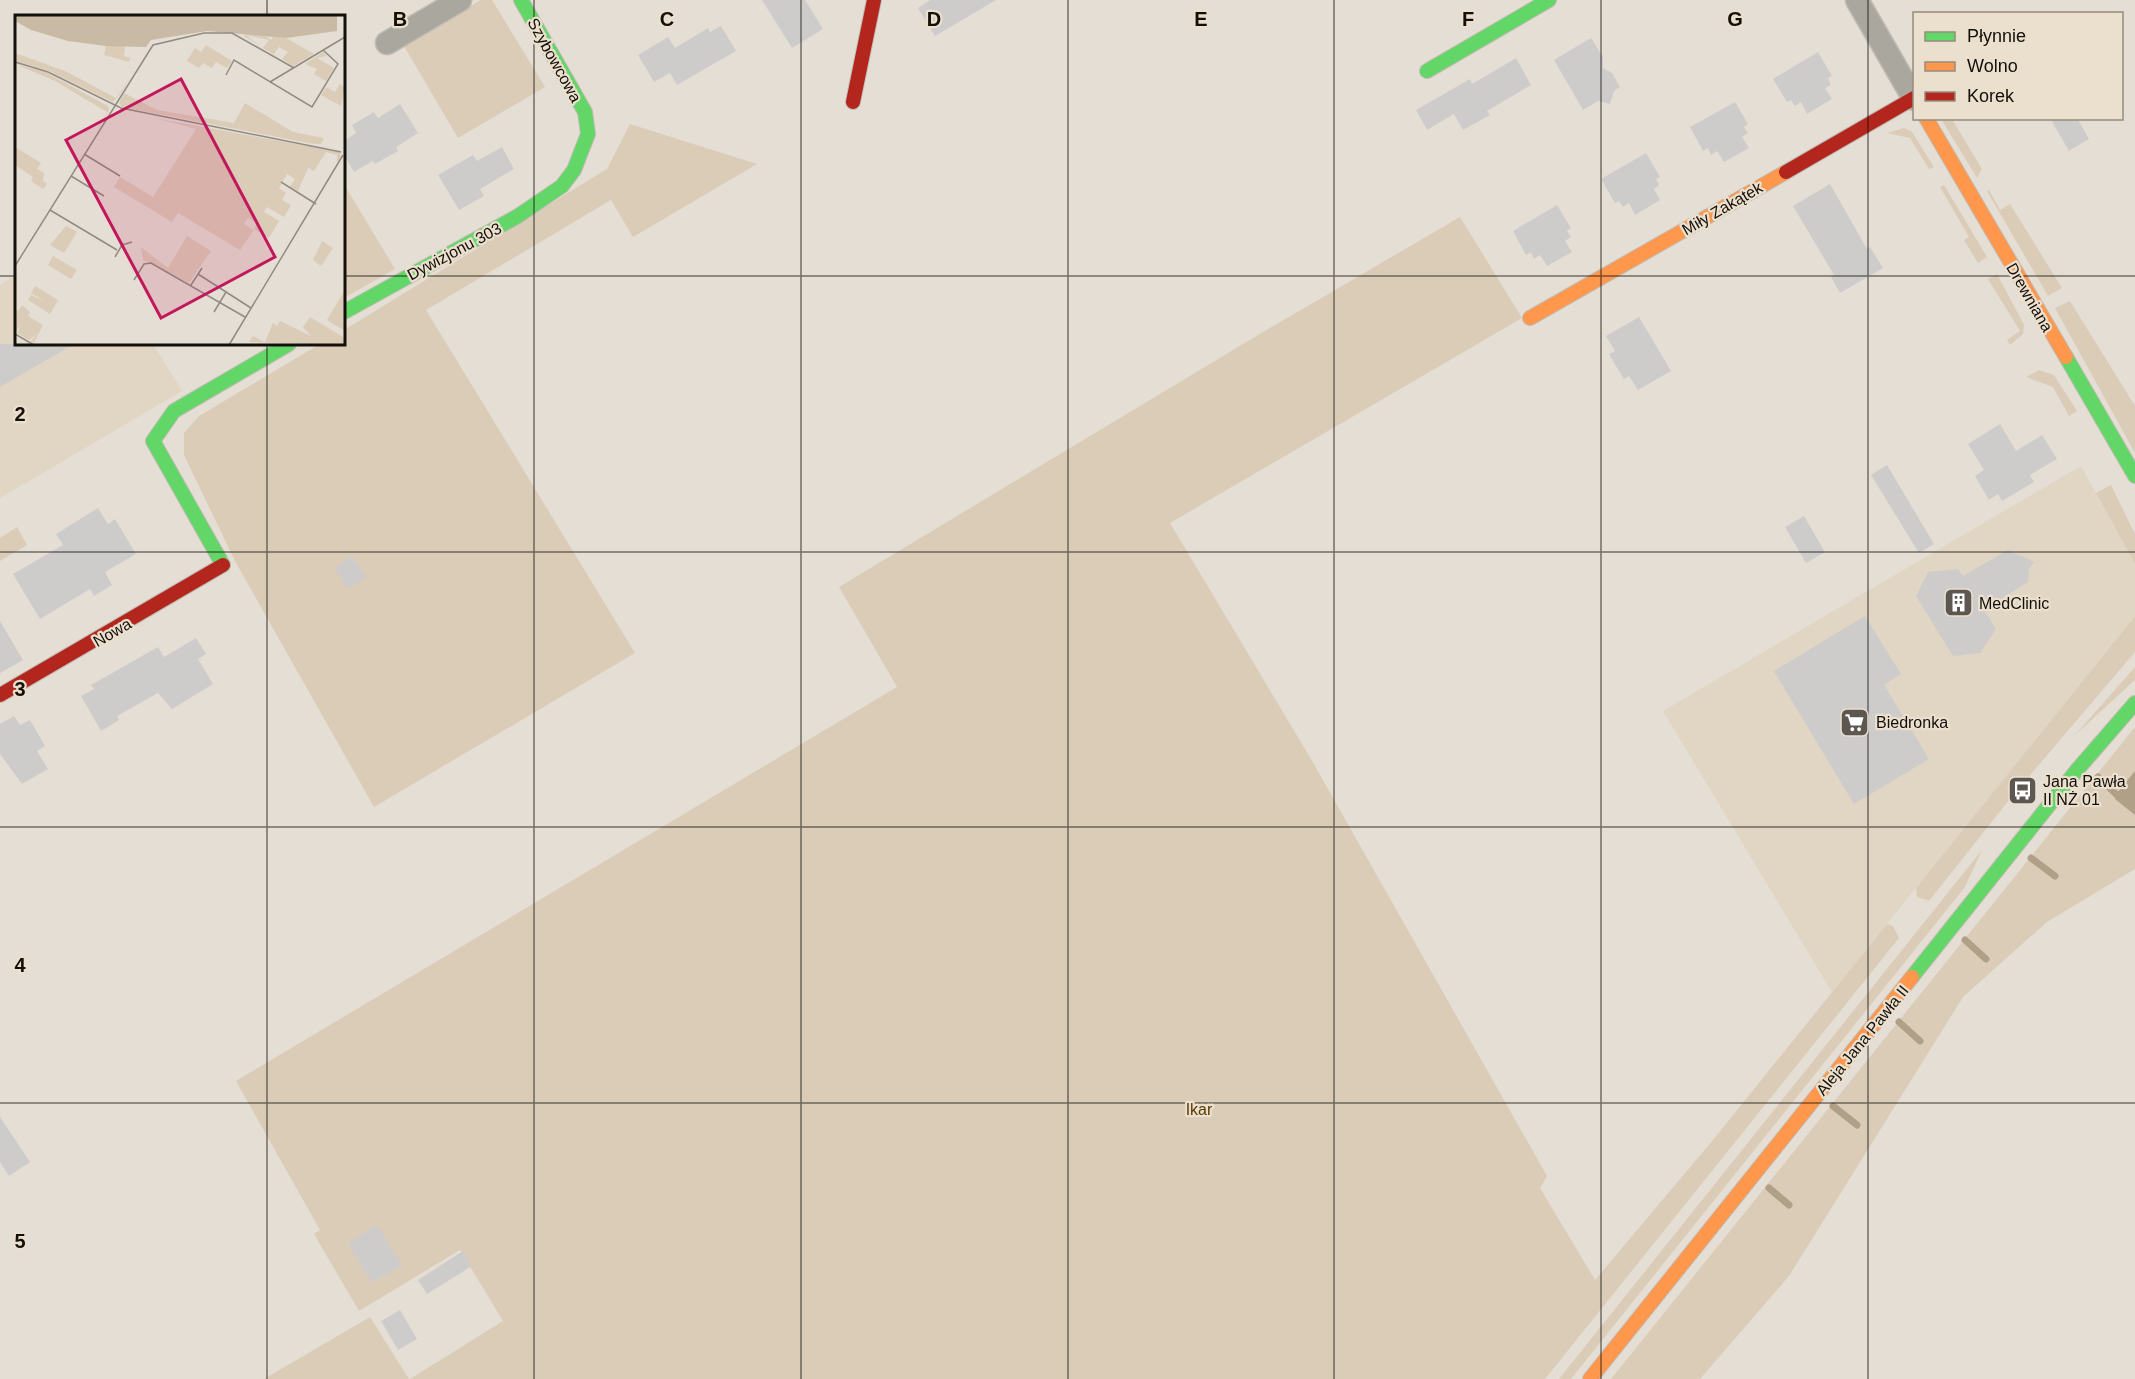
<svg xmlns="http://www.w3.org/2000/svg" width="2135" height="1379" font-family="Arial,sans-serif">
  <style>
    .built { fill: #e1d5c3 }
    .green { fill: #dbccb8 }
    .water { fill: #b1a088 }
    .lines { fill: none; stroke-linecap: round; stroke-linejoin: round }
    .stream { stroke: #b1a088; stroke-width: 7 }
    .building { fill: #cecccb }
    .street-casing { stroke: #c2bcb5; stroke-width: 25 }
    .fast-casing { stroke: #c2bcb5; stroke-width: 16 }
    .slow-casing { stroke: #c2bcb5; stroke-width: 16 }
    .jam-casing { stroke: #c2bcb5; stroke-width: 16 }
    .street { stroke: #aaa79f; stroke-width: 22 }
    .fast { stroke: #63d668; stroke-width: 14 }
    .slow { stroke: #ff974d; stroke-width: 14 }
    .jam { stroke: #b3261e; stroke-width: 14 }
    .grid { fill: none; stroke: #130f09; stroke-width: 1.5; stroke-opacity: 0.55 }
    .labels { text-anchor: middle; stroke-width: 4.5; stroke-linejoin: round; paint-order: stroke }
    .street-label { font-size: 16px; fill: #130f09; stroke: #ebdfce }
    .poi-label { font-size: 16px; fill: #130f09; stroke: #ebdfce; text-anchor: start }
    .park-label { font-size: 16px; fill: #593b00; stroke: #ebdfce }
    .inset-road { fill: none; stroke: #918b83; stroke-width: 1.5 }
    .view { fill: #c2185b; fill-opacity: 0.15; stroke: #c2185b; stroke-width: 3 }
    .inset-edge { fill: none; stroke: #130f09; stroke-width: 3 }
    .grid-label { font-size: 20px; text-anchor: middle; font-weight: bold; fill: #130f09; stroke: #ebdfce; stroke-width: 4.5; stroke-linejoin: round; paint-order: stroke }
  </style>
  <rect width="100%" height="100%" fill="#e5ded4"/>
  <!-- built -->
  <path class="built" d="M16,275V344H153L182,391L0,498V285Z
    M2081,466L2135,564V616L1832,992L1663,711Z"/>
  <!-- green -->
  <path class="green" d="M481,0H492L545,87L458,138L404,46Z
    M1941,119H1952L1982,169L1977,178Z
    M630,124L757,164L633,237L611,200L426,310L635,653L374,807L235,561L184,455V433L199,416L320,344H344V330L607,169Z
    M1904,128L1912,132L1934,167L1929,169L1910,138L1887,133Z
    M1944,185L1987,257L1978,263L1964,240L1969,237L1940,187Z
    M345,186L395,269L344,298V187Z
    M1989,190L2000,210L2010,204L2062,288L2048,296L1987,191Z
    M1460,217L1522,318L1170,523L1311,759L1547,1176L1540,1188L1595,1280L1713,1140L1887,924L1893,926L1899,938L1545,1379H410L503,1321L460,1250L359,1311L314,1234L320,1230L236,1081L897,687L839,587L1258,335Z
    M1997,274L2024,325L2023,334L2010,345L2007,340L2020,331L1988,279Z
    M2070,301L2135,406V453L2055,308Z
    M2039,370L2054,375L2077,411L2069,416L2053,387L2026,377Z
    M2111,485L2135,534V564L2096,493Z
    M17,527L27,545L0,561V538Z
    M2135,616V652L2025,781L2018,775L2007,789L2013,795L1929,901L1917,897L1916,888Z
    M2135,667V680L2075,735Z
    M2135,727V869L2047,922L1963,997L1789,1276L1700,1379H1611Z
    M1982,850L1965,887L1571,1379H1559Z
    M370,1317L409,1379H264Z"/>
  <!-- water -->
  <path class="water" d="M2135,771V815L2115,799L2116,794Z"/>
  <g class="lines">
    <!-- stream -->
    <path class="stream" d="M2098,777L2116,794
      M2031,858L2055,876
      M1965,940L1986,959
      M1899,1022L1920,1041
      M1833,1106L1857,1125
      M1769,1188L1789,1205"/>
  </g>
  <!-- building -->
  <path class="building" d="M762,0H805L823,29L792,48Z
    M930,0H996L935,36L918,8Z
    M721,26L736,51L677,85L670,73L654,82L638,55L668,37L675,48L708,28L710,32Z
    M1591,38L1603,57V68L1612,73L1620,87L1614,91L1610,104L1598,101L1583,110L1554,60Z
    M1818,52L1832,76L1828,78L1831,85L1825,88L1832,99L1807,114L1801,102L1795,106L1791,100L1787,102L1773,79Z
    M1516,58L1531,85L1487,111L1490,115L1463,130L1454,114L1427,130L1416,110L1470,79L1472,84Z
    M1735,102L1748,124L1744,127L1748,133L1742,137L1749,148L1724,162L1717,151L1711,155L1708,148L1703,151L1690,127Z
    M400,104L418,133L396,147L398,151L375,164L373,161L354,172L344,155V141L356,133L352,125L374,112L378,118Z
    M2050,118H2077L2089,139L2069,151Z
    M502,147L514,169L480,189L484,196L459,210L438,175L473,155L477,161Z
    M1646,153L1660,177L1656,179L1659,185L1654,189L1660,200L1635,215L1629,203L1623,207L1619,201L1615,203L1601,179Z
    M1830,184L1867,249L1870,247L1883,268L1840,293L1831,277L1834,275L1793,206Z
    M1557,205L1571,228L1567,231L1571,237L1565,241L1572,252L1547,266L1540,255L1534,259L1531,252L1526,255L1513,231Z
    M1639,317L1671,371L1638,390L1629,376L1624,379L1616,366L1609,354L1615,351L1606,336Z
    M0,344H74L0,387Z
    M2000,424L2016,451L2042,435L2057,459L2030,475L2034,482L2002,501L1998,494L1989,500L1975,476L1984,470L1968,444Z
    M1887,465L1934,544L1919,553L1871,475Z
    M98,508L108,524L115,519L136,554L105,572L112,585L94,596L90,589L40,619L13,574L63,545L56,534Z
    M1804,516L1825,552L1806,563L1785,527Z
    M2008,550L2034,562L2029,569L2028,582L1984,610L1996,629L1980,653L1953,656L1916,596L1928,572L1958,569L1963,576Z
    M352,556L366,577L348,589L335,568Z
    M1865,616L1901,674L1884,685L1929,759L1854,804L1774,671Z
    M0,621L23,660L0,673Z
    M196,638L206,654L198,659L213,684L172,709L158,693L117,716L119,720L101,731L81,696L94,689L91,685L158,647L164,657Z
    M14,716L20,725L30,720L45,746L37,751L48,769L22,784L0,754V724Z
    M0,1117L30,1162L9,1176L0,1162Z
    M377,1225L402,1265L372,1283L348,1243Z
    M463,1251L472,1266L427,1294L418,1280Z
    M400,1310L417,1339L398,1350L381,1321Z"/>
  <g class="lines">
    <defs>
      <path id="street" d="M1857,0L1914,99
        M387,43L460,0"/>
      <path id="fast" d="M1427,71L1549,0
        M344,312L518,216L562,186L574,170L588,134L585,112L521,0
        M2066,357L2135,476
        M223,565L153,441L174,411L289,344
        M1912,977L2077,770L2135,703"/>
      <path id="slow" d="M1926,118L2066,357
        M1530,318L1786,172
        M1590,1379L1912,977"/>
      <path id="jam" d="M853,102L874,0
        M1786,172L1914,98
        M0,695L223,565"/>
    </defs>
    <!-- street casing -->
    <use href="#street" class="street-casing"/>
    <!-- fast casing -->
    <use href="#fast" class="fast-casing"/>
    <!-- slow casing -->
    <use href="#slow" class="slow-casing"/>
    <!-- jam casing -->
    <use href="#jam" class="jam-casing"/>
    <!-- street -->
    <use href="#street" class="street"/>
    <!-- fast -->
    <use href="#fast" class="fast"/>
    <!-- slow -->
    <use href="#slow" class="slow"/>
    <!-- jam -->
    <use href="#jam" class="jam"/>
  </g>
  <!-- grid -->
  <path class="grid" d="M267,0V16M534,0V1379M801,0V1379M1068,0V1379M1334,0V1379M1601,0V1379M1868,0V1379M0,276H16M344,276H2135M267,344V1379M0,552H2135M0,827H2135M0,1103H2135"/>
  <!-- icons -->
  <defs>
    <symbol id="building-square" viewBox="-11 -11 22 22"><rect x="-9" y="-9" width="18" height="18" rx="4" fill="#5c5750" stroke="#ebdfce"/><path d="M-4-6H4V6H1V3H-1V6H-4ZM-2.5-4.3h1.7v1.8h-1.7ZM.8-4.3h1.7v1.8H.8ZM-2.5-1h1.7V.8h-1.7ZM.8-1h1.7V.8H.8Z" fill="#fff"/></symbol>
    <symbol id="supermarket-square" viewBox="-11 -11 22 22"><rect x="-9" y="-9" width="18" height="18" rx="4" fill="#5c5750" stroke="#ebdfce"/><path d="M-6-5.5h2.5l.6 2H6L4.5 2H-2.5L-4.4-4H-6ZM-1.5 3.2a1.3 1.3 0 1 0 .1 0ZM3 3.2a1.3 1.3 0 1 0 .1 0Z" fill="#fff"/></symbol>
    <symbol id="bus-square" viewBox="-11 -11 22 22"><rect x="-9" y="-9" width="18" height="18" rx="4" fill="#5c5750" stroke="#ebdfce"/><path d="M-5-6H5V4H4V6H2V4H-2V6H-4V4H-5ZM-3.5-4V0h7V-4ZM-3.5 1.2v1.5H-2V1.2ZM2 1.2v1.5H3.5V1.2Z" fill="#fff"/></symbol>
  </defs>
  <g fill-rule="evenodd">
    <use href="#building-square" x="1942" y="586" width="33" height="33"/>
    <use href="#supermarket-square" x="1838" y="706" width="33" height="33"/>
    <use href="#bus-square" x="2006" y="774" width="33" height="33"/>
  </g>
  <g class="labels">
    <!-- street labels -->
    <g class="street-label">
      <text transform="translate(555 60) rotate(61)" y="6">Szybowcowa</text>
      <text transform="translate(1722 208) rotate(-30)" y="6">Miły Zakątek</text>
      <text transform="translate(454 251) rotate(-28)" y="6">Dywizjonu 303</text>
      <text transform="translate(2030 297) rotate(60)" y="6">Drewniana</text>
      <text transform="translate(112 632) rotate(-30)" y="6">Nowa</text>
      <text transform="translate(1862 1040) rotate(-51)" y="6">Aleja Jana Pawła II</text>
    </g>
    <!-- poi labels -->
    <g class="poi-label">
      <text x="1979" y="609">MedClinic</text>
      <text x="1876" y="728">Biedronka</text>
      <text x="2043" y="787">Jana Pawła<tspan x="2043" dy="18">II NŻ 01</tspan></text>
    </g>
    <!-- park labels -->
    <g class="park-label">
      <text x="1199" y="1115">Ikar</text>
    </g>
  </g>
  <!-- overview -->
  <g transform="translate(15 15)">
    <rect width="330" height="330" fill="#e5ded4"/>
    <path d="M231,19L251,21L256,25L258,22L271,23L299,39L278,51L267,44L273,37L264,32L259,39L265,43L248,33L254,25L231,20L245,31L229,21ZM191,30L217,46L212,53L201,47L197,53L188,48L184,53L172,46L180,33L186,37ZM91,31H110L109,41L115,43L114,47L89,40ZM308,37L312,41L302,43L319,53L322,48L311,66L299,59L302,54L290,49ZM0,38L50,56L101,83L116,62L105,79L98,87L34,56L0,46ZM0,49L30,57L93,91L94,95L81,118L92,97L40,66ZM325,69L330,72L326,91L306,80L311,72L320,77ZM113,74L109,78L142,95L219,108L230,88L278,117L309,123L306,129H299L107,92L104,88L111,75ZM140,103L324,137L326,141L322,148V140L311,137L299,156L293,153L283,176L275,172L280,164L272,159L264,173L271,178L267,185L276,190L269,202L252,192L249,197L264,206L254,223L239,214L242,208L233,203L229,209L239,215L225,235L163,198L157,207L99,172L105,162L138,182L181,114ZM0,132L26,148L22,154L29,158L28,166L32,169L28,174L16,166L18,162L0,150ZM51,211L62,217L49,238L35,230ZM172,221L196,236L174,268L128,245L126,232L153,253ZM307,226L318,233L306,251L298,245ZM38,241L62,255L56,264L33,250ZM20,271L43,285L35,299L13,285L16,280L29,286L16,278ZM330,275V316L312,305ZM7,290L15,297L13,301L28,310L19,328L16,326L22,319L14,325L2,318L6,310L0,317V294L3,296ZM295,302L330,323V330L234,327L238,321L250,327L258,308L262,311L265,306L296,321L288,312Z" fill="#dbccb8"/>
    <path d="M0,0H322V16L271,23L192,16L136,25L131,32L91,31L53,26L16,15L0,6Z" fill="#c9baa5"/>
    <path class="inset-road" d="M0,47L33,57L106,93L326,137M211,60L219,45L297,92L323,49L308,35M255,67L330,22M69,139L105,161M56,161L89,181M266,167L301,189M35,195L102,235M100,242L107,230L117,227M0,251L138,30L189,18H217L279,53M183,259L236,293M119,265L129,249L136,248L230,302M176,270L187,253M199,297L211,277M0,319L19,330M214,330L328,140"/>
    <path class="view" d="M166,64L260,242L146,303L51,125Z"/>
    <rect width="330" height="330" class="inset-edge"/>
  </g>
  <g class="grid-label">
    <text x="400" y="26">B</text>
    <text x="667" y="26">C</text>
    <text x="934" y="26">D</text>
    <text x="1201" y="26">E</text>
    <text x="1468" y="26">F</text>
    <text x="1735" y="26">G</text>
    <text x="20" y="421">2</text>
    <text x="20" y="696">3</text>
    <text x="20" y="972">4</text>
    <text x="20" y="1248">5</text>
  </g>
  <!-- legend -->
  <rect x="1913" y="12" width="210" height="108" fill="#ebdfce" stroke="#958c7f" stroke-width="1.5"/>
  <rect x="1925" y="32" width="30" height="9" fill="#63d668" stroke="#958c7f" stroke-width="1.5"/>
  <text x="1967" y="42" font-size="18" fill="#130f09">Płynnie</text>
  <rect x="1925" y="62" width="30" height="9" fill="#ff974d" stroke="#958c7f" stroke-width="1.5"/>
  <text x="1967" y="72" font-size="18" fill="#130f09">Wolno</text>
  <rect x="1925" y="92" width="30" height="9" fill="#b3261e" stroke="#958c7f" stroke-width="1.5"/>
  <text x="1967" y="102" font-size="18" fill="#130f09">Korek</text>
</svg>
